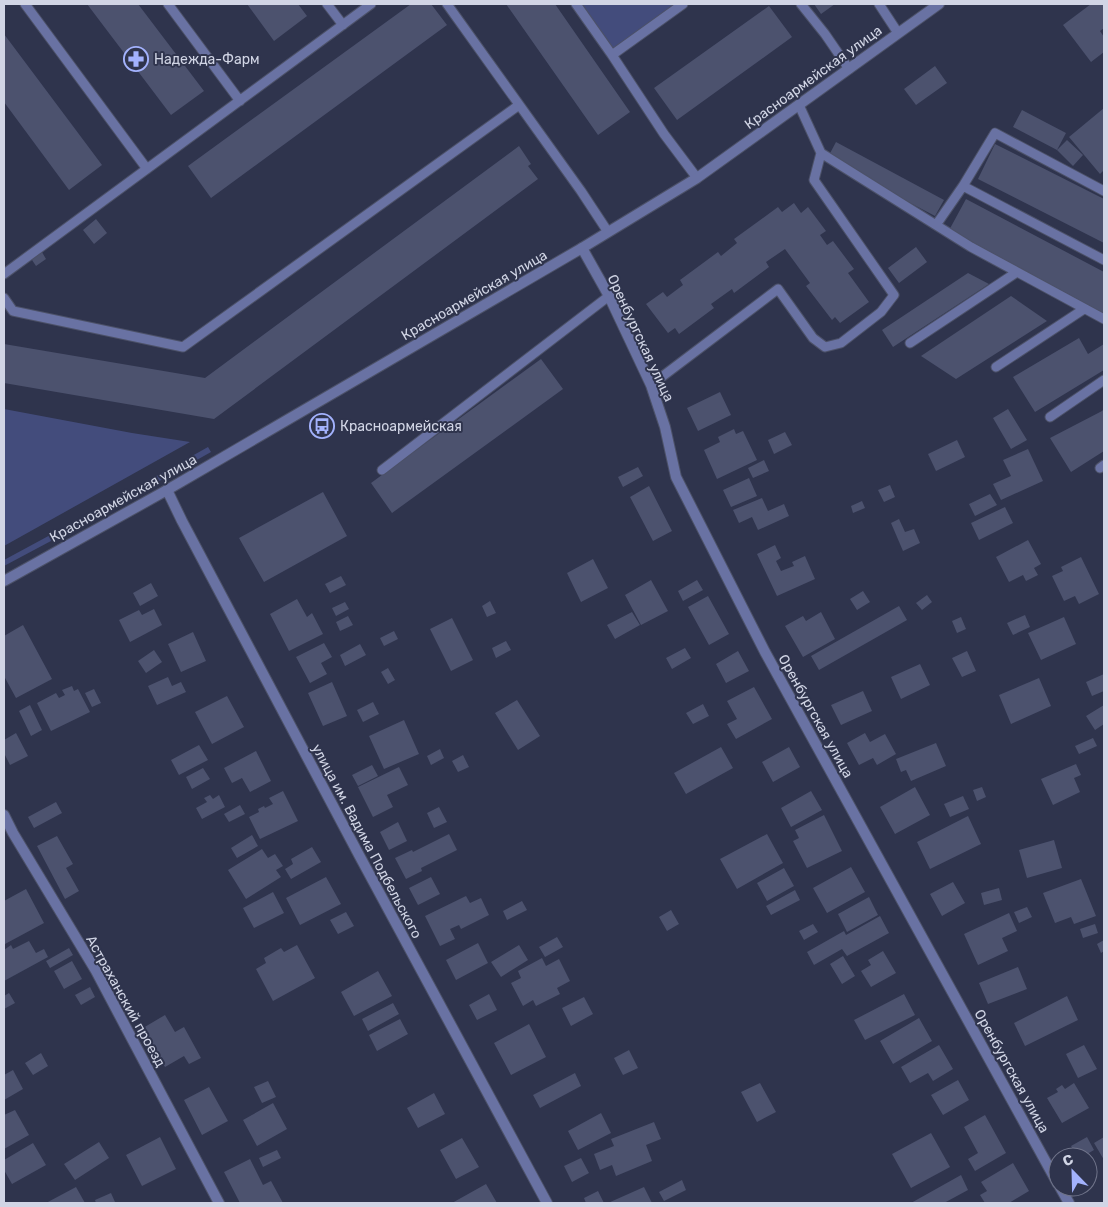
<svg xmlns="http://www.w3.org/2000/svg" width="1108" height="1207" font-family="Rubik,sans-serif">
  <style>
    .green { fill: #434c7c }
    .building { fill: #4c526e }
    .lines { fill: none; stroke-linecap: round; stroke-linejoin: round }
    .service-casing { stroke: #4c5168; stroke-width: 11 }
    .minor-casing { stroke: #4c5168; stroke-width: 12 }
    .tertiary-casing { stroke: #4c5168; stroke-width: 12 }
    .service { stroke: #6972a3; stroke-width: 9 }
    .minor { stroke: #6972a3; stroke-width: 10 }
    .tertiary { stroke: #6972a3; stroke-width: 10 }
    .labels { text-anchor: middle; stroke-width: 4; stroke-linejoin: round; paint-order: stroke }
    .poi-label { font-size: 14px; fill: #d1d5e5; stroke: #2f344d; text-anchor: start }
    .street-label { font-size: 14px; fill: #d1d5e5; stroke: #2f344d }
  </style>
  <rect width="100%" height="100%" fill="#2f344d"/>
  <!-- green -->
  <path class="green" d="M580,4H677L612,50Z
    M4,409L132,433L190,442L4,546Z
    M208,447L211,452L81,525L4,566V560L78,520Z"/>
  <!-- building -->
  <path class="building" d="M87,4H138L204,91L171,115Z
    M247,4H298L307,16L274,41Z
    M411,4H431L447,25L211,198L188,166Z
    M506,4H555L630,112L598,135Z
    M814,4H835L821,14Z
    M1091,4H1104V28L1100,31L1104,37V52L1091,62L1063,25Z
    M769,6L792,37L677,120L654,88Z
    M4,34L102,165L69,190L4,102Z
    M935,66L947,83L916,105L904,89Z
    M1104,108V170L1100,174L1069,137Z
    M1022,110L1066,133L1057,150L1013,127Z
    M1067,140L1083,155L1073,166L1057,150Z
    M836,142L944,200L935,216L827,159Z
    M995,144L1104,199V243L978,179Z
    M519,146L531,164L528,166L538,179L214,419L4,383V344L205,378Z
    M966,199L1104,272V316L947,234Z
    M794,203L801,213L808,207L826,231L820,235L827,245L833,241L854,269L848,273L869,302L840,323L835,317L832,320L806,286L810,283L785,249L766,262L769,267L734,293L732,289L711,304L714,308L679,334L675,328L668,333L646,304L663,292L667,297L683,285L680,280L718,252L721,256L737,243L734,239L778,207L782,212Z
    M96,219L107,233L94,244L83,230Z
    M39,247L46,259L36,266L28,254Z
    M916,247L927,262L899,283L888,268Z
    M968,273L989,284L893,347L882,330Z
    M1011,296L1047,321L956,379L921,356Z
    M1079,338L1088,354L1104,344V370L1035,412L1013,377Z
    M541,359L563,389L392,513L371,483Z
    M720,392L731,415L698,431L687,408Z
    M1008,409L1027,440L1011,449L993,418Z
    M1104,409V451L1071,472L1050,438L1102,411Z
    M734,429L736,434L743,431L757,460L717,479L704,450L720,442L718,437Z
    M785,432L792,445L774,454L768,440Z
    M957,440L965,457L936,471L928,454Z
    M1028,449L1043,481L1001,500L993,484L1011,476L1003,460Z
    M764,460L769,471L753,478L748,468Z
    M638,467L643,476L623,487L618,477Z
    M749,478L757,496L731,507L723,490Z
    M890,485L895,497L884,502L878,490Z
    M649,486L672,531L653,541L630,497Z
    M323,492L347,536L264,582L239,538Z
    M990,494L997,505L975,516L969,504Z
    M762,498L768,511L784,504L789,516L758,530L752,517L739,523L733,510Z
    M862,501L865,508L853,513L851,506Z
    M1005,507L1013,523L979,540L971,523Z
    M899,519L905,532L914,529L920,543L903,551L891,523Z
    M1028,540L1041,564L1034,568L1038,575L1026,581L1023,575L1009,582L996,557Z
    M775,545L781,558L776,561L781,571L794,566L792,562L805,556L815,579L777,596L757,554Z
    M1081,557L1099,594L1079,604L1075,596L1064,601L1052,576L1063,571L1061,567Z
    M593,559L608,588L581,602L567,573Z
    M341,576L346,585L330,593L325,584Z
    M651,580L668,611L641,625L625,595Z
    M697,580L703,590L683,601L678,591Z
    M151,583L158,596L140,606L133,593Z
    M863,591L870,602L857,610L850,599Z
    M927,595L932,602L922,610L916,603Z
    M708,596L729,634L709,645L688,607Z
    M297,599L307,617L312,613L323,634L289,651L270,614Z
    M490,601L496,613L487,617L482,606Z
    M345,602L349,609L336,616L332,608Z
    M899,606L907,620L819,670L811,656Z
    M154,609L162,625L130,642L119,620L139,610L142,615Z
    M632,612L640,625L615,639L607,625Z
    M821,612L835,639L803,657L785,626L803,616L806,621Z
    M1025,615L1030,627L1013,635L1007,623Z
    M348,616L353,625L340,631L336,622Z
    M961,617L966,629L957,633L952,621Z
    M1064,617L1076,644L1041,660L1028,633Z
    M452,618L473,660L451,671L430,629Z
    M23,625L52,679L16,698L4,676V636Z
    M394,631L398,639L384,646L380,638Z
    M193,632L206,661L181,672L168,644Z
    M506,641L511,650L496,658L492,648Z
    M324,643L332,657L321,663L327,674L310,683L296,657Z
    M360,644L366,655L345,666L340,655Z
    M685,648L691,658L672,669L666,658Z
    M154,650L162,662L146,673L138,661Z
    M738,651L749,671L726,683L716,664Z
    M967,651L976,671L962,677L952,658Z
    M920,664L930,685L901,699L891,677Z
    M388,668L395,680L388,684L381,672Z
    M1104,674V691L1092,696L1086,682Z
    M168,677L172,686L181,682L186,692L157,705L148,686Z
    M1039,678L1051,706L1011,724L999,695Z
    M332,682L347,716L323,726L308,693Z
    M72,686L74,691L78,689L90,712L51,731L37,703L56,693L59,698L65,695L62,690Z
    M754,687L772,719L736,739L727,724L737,719L727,701Z
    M94,689L101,703L92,707L85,693Z
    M863,691L872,711L841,725L831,705Z
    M227,696L244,727L212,744L195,712Z
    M517,700L540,736L518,750L495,713Z
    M373,702L379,714L363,722L357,710Z
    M703,704L709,716L693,724L686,713Z
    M30,705L42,730L31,736L19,711Z
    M1104,705V724L1095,730L1086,716Z
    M404,720L419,754L384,769L369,736Z
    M16,733L28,756L10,765L4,753V740Z
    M865,733L870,742L885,734L896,754L877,765L873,758L859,765L847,743Z
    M1093,738L1097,746L1079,754L1075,746Z
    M936,743L946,766L911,781L906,770L901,772L896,759Z
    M199,745L208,760L179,775L171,760Z
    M721,747L733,768L686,794L674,773Z
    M789,747L800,767L773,782L762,762Z
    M440,749L444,758L431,765L427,756Z
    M256,751L271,781L250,792L242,778L232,783L224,768Z
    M463,755L469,767L458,772L452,761Z
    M1076,764L1081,775L1074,778L1080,792L1053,805L1041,779Z
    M372,765L378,776L358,786L352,775Z
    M399,767L408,785L387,795L393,807L373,817L358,787Z
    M203,768L210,779L192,789L186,777Z
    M915,787L930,815L895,834L880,807Z
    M982,787L986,797L977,801L973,790Z
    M283,791L298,821L260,839L249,817L259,812L258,809L264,806L265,808L273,804L269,798Z
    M811,791L822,810L791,827L781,808Z
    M210,795L213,799L219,795L225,807L202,819L196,808L207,802L204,798Z
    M963,796L969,809L950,817L944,804Z
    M56,802L62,813L34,828L28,817Z
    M240,805L245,814L229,822L224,814Z
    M439,807L447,822L434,828L427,813Z
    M824,815L842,851L807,868L793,841L799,838L795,830Z
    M968,816L981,844L930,869L917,842Z
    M398,822L407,841L389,850L380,832Z
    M449,834L457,850L421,868L422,871L406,879L395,858L412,850L413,852Z
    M767,834L783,863L737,889L720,859Z
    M252,835L258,846L237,858L231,848Z
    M57,836L73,864L66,868L79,891L65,899L37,846Z
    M1054,840L1062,868L1027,878L1019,850Z
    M312,847L321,862L291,879L285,869L293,864L291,859Z
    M262,849L268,858L275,854L283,866L276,870L281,877L246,899L228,870Z
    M851,867L865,892L827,913L813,888Z
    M784,868L794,886L767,901L757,883Z
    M326,877L341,904L300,925L286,898Z
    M431,877L440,894L418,905L409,888Z
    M1081,879L1096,916L1074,924L1071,917L1055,923L1043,893Z
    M953,882L965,903L942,916L930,894Z
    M999,888L1002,900L984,905L981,893Z
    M26,889L44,923L5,944L4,901Z
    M795,890L800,900L771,915L766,906Z
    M273,892L284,913L254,928L243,908Z
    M466,896L470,903L481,898L489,915L461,929L459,925L450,929L455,939L440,946L425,916Z
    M869,897L878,915L847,932L838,914Z
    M522,901L527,910L507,920L503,911Z
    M1027,907L1032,917L1019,923L1014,912Z
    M671,910L679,924L667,931L659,917Z
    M346,912L354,926L338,934L330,920Z
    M1009,913L1017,931L1002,938L1008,951L978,965L964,934Z
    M880,916L889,933L847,956L842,949L814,965L807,952L844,931L846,935Z
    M813,924L818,932L804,940L799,931Z
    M1095,924L1098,933L1083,938L1080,929Z
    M557,937L563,947L545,957L539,947Z
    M1104,940V951L1101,953L1097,944Z
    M29,941L36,953L44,949L48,957L4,981V950L11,945L13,949Z
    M478,943L488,963L456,980L446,960Z
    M297,945L315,978L273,1001L256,969L266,963L264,958L281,948L284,952Z
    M519,945L528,960L501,977L491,962Z
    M69,948L73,955L50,968L46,961Z
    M883,951L896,973L871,987L861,971L871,965L868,960Z
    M843,956L855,976L842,984L830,964Z
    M542,958L546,966L559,959L570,981L557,988L560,994L536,1006L533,1000L523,1006L511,983L521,978L518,971Z
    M72,961L82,979L64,989L54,971Z
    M1018,967L1027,989L988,1004L979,983Z
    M378,971L392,996L354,1016L341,992Z
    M90,987L95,997L81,1005L75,995Z
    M9,993L15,1003L4,1009V996Z
    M489,994L497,1010L477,1020L469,1005Z
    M904,994L915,1015L865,1040L854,1020Z
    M1067,996L1078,1020L1025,1046L1014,1023Z
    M584,997L593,1014L571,1026L562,1008Z
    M393,1003L399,1014L368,1031L362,1019Z
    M165,1015L175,1032L184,1027L201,1058L189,1064L184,1056L165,1067L143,1028Z
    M919,1018L932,1041L893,1064L880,1041Z
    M400,1019L408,1034L377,1051L369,1035Z
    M529,1024L546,1057L511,1075L494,1043Z
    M939,1045L953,1069L933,1081L928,1073L910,1083L901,1067Z
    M1084,1045L1097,1069L1078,1078L1066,1054Z
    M629,1050L638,1068L623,1075L614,1058Z
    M41,1053L48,1066L33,1075L25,1063Z
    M13,1070L23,1089L4,1100V1075Z
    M575,1073L581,1086L540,1108L533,1095Z
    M958,1080L969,1100L943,1115L931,1095Z
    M268,1081L276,1097L262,1103L254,1087Z
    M760,1083L776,1112L757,1122L741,1092Z
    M1074,1083L1089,1108L1062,1123L1047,1098L1058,1092L1056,1089L1062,1085L1065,1089Z
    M209,1087L228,1121L202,1135L184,1100Z
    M434,1093L445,1114L418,1128L407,1108Z
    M273,1103L287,1129L257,1146L243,1120Z
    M15,1110L29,1135L4,1149V1115Z
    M601,1113L611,1133L578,1150L568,1131Z
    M985,1115L1006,1153L975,1171L968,1159L978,1153L964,1127Z
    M654,1122L661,1139L646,1145L652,1161L616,1176L612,1165L600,1170L594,1154L614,1146L611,1139Z
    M931,1133L950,1167L911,1188L892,1154Z
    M160,1137L176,1169L142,1186L126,1155Z
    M1087,1137L1094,1150L1082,1157H1077L1071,1146Z
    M1104,1137V1160L1094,1143Z
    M462,1138L479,1167L456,1179L440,1150Z
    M99,1142L109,1158L75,1180L64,1164Z
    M33,1143L46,1165L12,1184L4,1170V1160Z
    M277,1150L281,1158L263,1167L259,1158Z
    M581,1158L589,1173L572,1182L564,1166Z
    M250,1159L263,1185L271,1181L283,1203H240L224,1172Z
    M1013,1163L1029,1191L1009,1203H985L980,1195L987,1191L981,1182Z
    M961,1175L968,1190L944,1203H911Z
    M682,1180L686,1190L664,1201L659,1192Z
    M486,1184L497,1203H452Z
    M76,1187L85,1203H46Z
    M644,1187L652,1203H608Z
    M598,1191L604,1203H586L584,1198Z
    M111,1193L115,1202L112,1203H96L95,1200Z"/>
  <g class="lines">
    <defs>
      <path id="service" d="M25,4L147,169
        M168,4L240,101
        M327,4L343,25
        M447,4L581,191L608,232
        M576,4L612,55
        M683,4L612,55L664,134L697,178
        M801,4L825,34L849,69
        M879,4L898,33
        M799,105L821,153L971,247L1104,319
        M963,186L1104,260
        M936,225L963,186L995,133L1104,191
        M4,274L371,4
        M4,298L13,311L183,347L519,105
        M910,343L1017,272
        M996,367L1084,309
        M651,385L778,289L813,338L825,347L841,343L881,312L894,295L814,180L821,153
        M1050,417L1104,380
        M1100,468L1104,465
        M382,470L609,296"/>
      <path id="minor" d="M582,248L609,296L651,385L665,427L676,477L765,652L1058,1184
        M167,490L182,521L359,855L547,1203
        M4,815L13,833L96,971L219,1203
        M1060,1187L1069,1203"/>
      <path id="tertiary" d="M4,581L167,490L582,248L697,178L939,4"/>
    </defs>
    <!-- service casing -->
    <use href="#service" class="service-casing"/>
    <!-- minor casing -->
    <use href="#minor" class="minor-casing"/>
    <!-- tertiary casing -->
    <use href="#tertiary" class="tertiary-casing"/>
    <!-- service -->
    <use href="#service" class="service"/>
    <!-- minor -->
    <use href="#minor" class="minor"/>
    <!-- tertiary -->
    <use href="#tertiary" class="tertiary"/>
  </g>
  <!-- icons -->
  <defs>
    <symbol id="pharmacy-ring" viewBox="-11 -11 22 22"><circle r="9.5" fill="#2f344d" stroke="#a3b2fd" stroke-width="1.5"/><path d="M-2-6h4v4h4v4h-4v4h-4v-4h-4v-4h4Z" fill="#a3b2fd"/></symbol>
    <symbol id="bus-ring" viewBox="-11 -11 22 22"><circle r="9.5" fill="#2f344d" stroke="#a3b2fd" stroke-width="1.5"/><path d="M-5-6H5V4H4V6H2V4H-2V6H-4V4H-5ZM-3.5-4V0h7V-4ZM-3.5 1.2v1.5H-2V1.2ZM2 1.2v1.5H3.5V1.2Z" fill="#a3b2fd"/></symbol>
  </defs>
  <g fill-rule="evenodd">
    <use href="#pharmacy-ring" x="122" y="45" width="28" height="28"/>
    <use href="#bus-ring" x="308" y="412" width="28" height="28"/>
  </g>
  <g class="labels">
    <!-- poi labels -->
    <g class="poi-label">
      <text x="154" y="64">Надежда-Фарм</text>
      <text x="340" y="431">Красноармейская</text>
    </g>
    <!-- street labels -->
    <g class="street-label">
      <text transform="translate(813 77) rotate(-36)" y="5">Красноармейская улица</text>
      <text transform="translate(474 295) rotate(-30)" y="5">Красноармейская улица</text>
      <text transform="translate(641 338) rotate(65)" y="5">Оренбургская улица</text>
      <text transform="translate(123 498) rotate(-29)" y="5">Красноармейская улица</text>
      <text transform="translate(816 716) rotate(61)" y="5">Оренбургская улица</text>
      <text transform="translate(367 841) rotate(62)" y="5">улица им. Вадима Подбельского</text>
      <text transform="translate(126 1001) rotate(61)" y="5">Астраханский проезд</text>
      <text transform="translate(1012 1071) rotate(61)" y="5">Оренбургская улица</text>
    </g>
  </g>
  <!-- border -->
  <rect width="1108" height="1207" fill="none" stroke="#d1d5e5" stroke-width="10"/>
  <!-- north arrow -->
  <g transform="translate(1073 1172) rotate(337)"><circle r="24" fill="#2f344d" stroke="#70748a"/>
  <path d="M0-4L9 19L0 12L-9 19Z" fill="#a3b2fd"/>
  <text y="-8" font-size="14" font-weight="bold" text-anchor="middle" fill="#d1d5e5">С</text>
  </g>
</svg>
